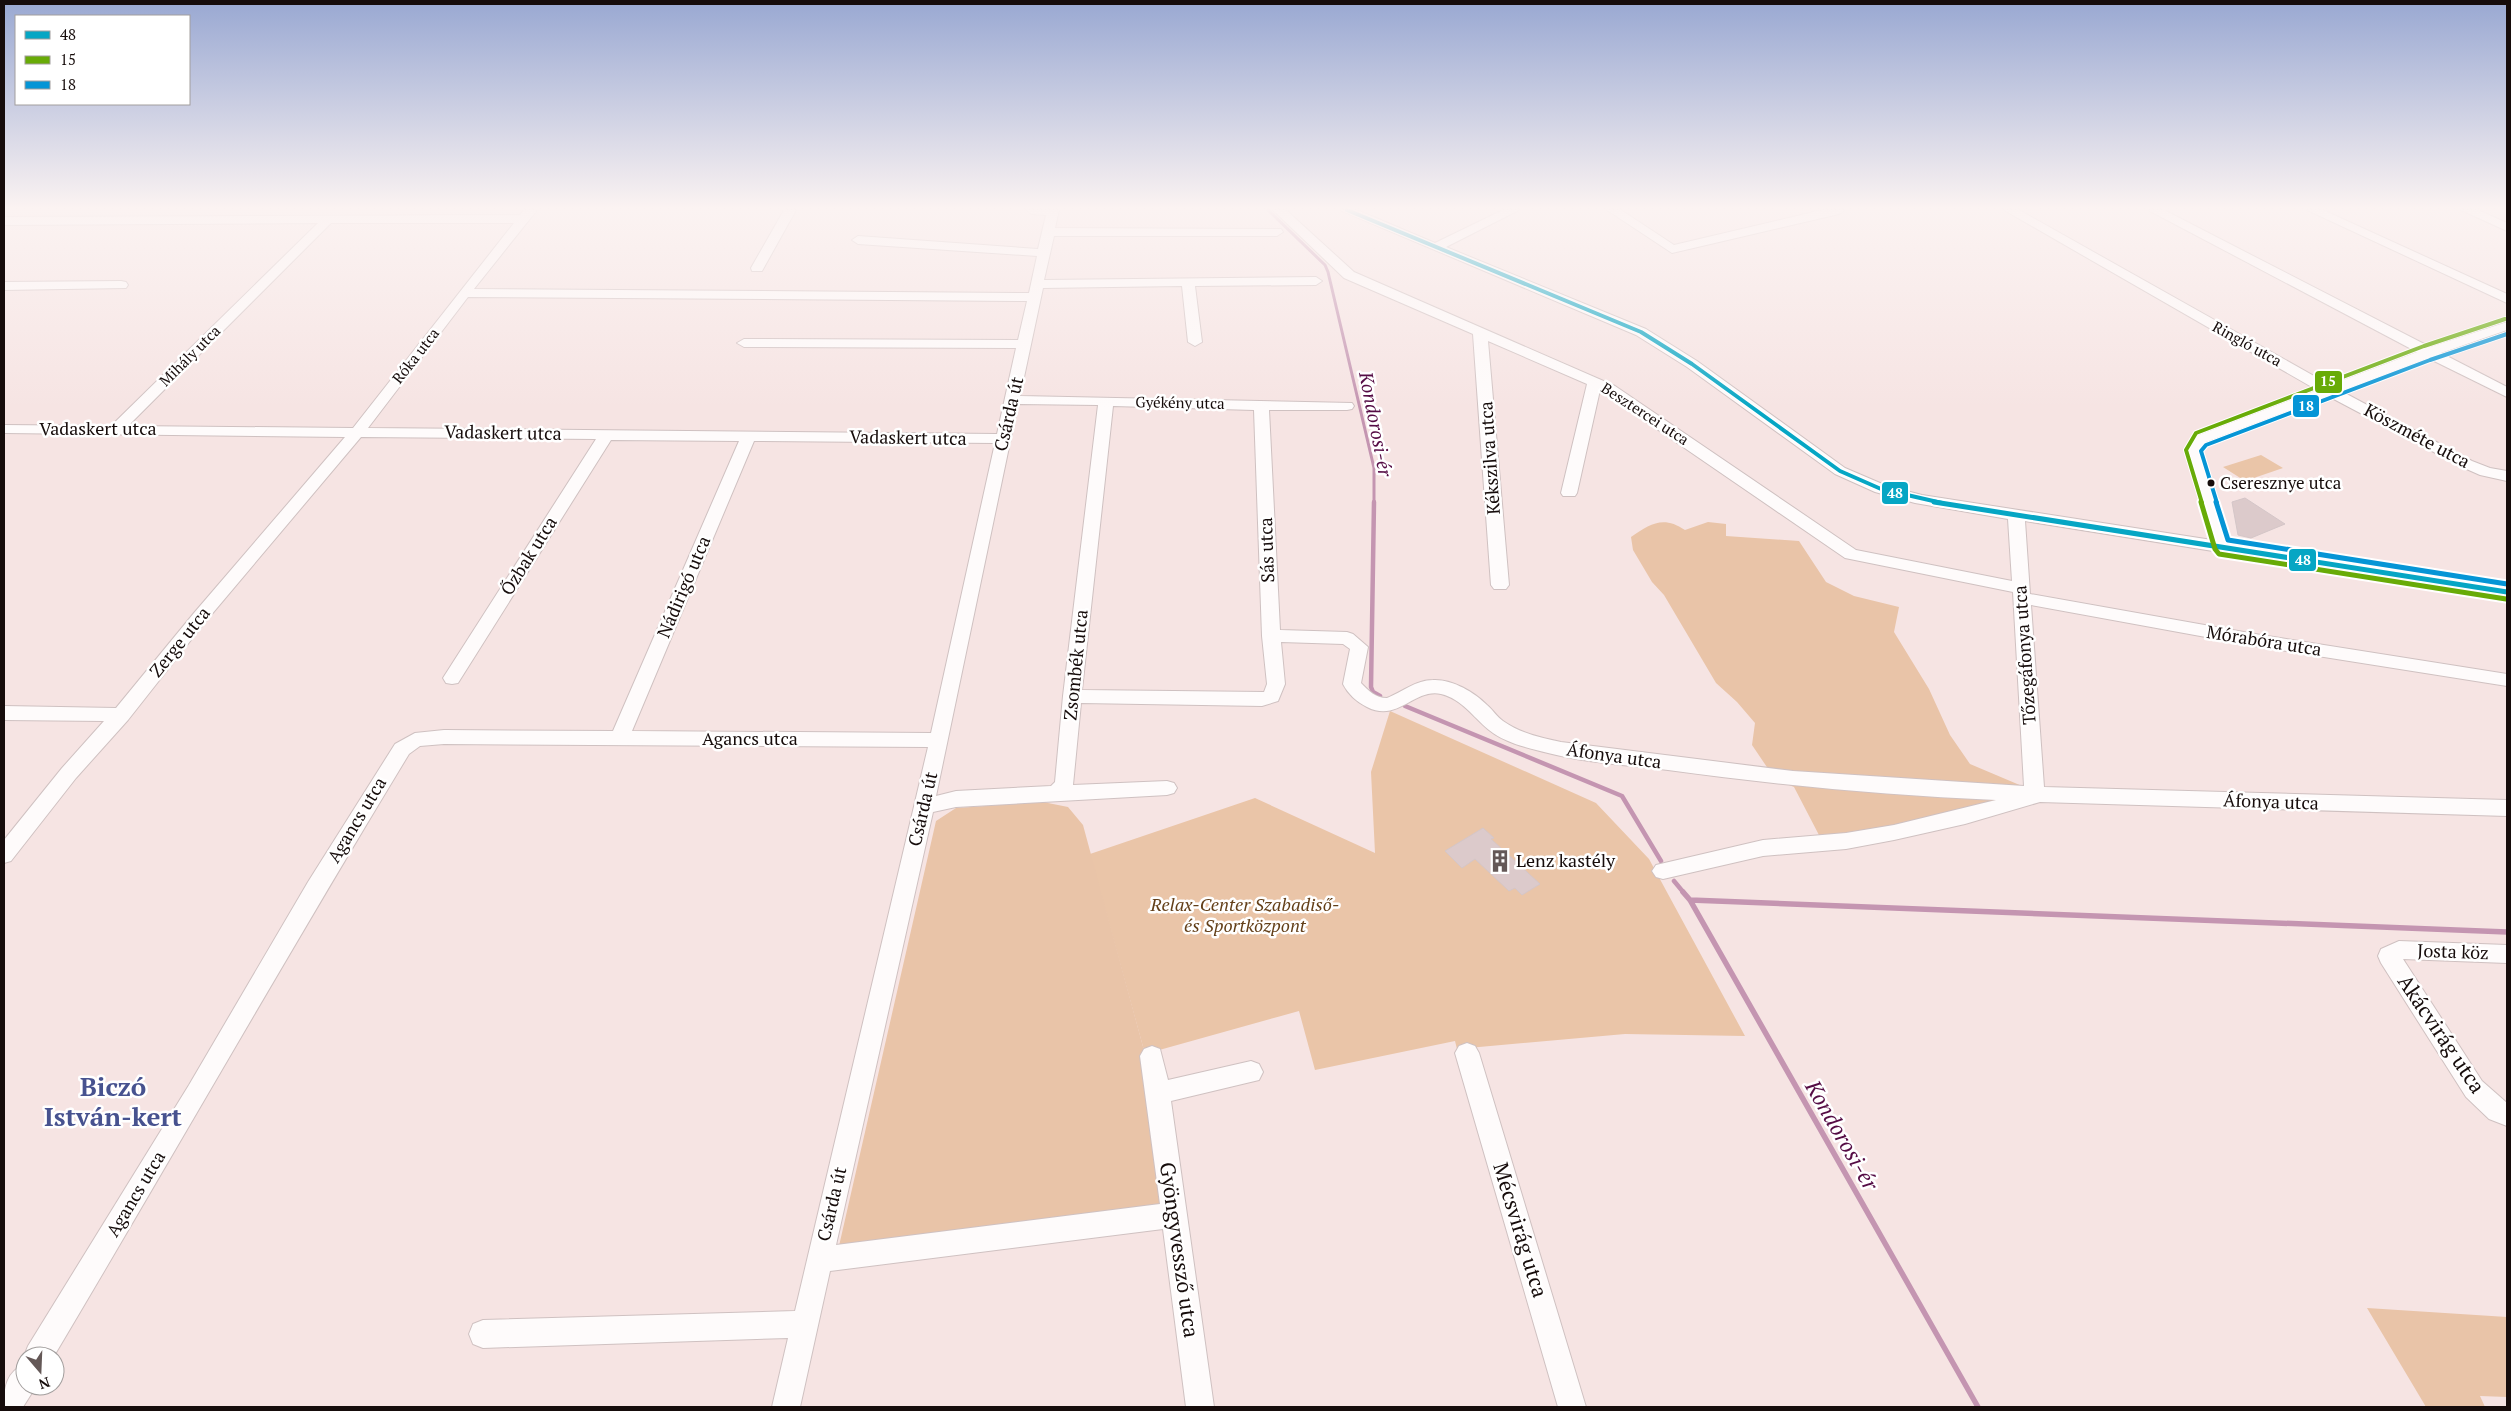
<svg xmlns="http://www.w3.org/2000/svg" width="2511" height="1411" font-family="'PT Serif',serif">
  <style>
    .green { fill: #eac5a8 }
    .forest { fill: #e9c4a8 }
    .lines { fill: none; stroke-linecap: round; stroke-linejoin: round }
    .stream-far2 { stroke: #c495b1; stroke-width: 3 }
    .stream-far1 { stroke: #c495b1; stroke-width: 4.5 }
    .stream { stroke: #c495b1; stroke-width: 5.5 }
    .building { fill: #dccacb; stroke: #d4c6c8 }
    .minor-casing { stroke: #cfc1c1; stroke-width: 2 }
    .minor { fill: #fefbfb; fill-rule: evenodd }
    .bus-1-far1-casing { stroke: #fff; stroke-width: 6 }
    .bus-1-casing { stroke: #fff; stroke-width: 9 }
    .bus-2-far1-casing { stroke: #fff; stroke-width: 6 }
    .bus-2-casing { stroke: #fff; stroke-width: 9 }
    .bus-3-far1-casing { stroke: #fff; stroke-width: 6 }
    .bus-3-casing { stroke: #fff; stroke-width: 9 }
    .bus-1-far1 { stroke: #06a6c4; stroke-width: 4 }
    .bus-1 { stroke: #06a6c4; stroke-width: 5 }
    .bus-2-far1 { stroke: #68ab07; stroke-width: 4 }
    .bus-2 { stroke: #68ab07; stroke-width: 5 }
    .bus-3-far1 { stroke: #0595d6; stroke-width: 4 }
    .bus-3 { stroke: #0595d6; stroke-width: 5 }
    .bus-dot { fill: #160c0b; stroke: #fff; stroke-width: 2 }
    .labels { text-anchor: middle; stroke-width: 5; stroke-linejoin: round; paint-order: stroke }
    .far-street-label { font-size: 15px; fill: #160c0b; stroke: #fff }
    .bus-label { font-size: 17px; fill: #160c0b; stroke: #fff; text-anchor: start }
    .street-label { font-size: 18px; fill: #160c0b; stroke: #fff }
    .poi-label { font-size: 18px; fill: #160c0b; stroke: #fff; text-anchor: start }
    .park-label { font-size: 18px; font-style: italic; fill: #633f18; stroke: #fff }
    .water-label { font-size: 19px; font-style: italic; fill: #550c45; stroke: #fff }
    .near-street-label { font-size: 21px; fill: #160c0b; stroke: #fff }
    .near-water-label { font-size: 22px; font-style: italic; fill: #550c45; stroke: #fff }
    .near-district-label { font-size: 26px; font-weight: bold; fill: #47528f; stroke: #fff }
    .line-badge { stroke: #fff; stroke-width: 2 }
    .badge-label { font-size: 14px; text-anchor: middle; font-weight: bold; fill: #fff }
  </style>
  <rect width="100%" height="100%" fill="#f6e4e3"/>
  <!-- green -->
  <path class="green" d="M2261,455L2283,468L2245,481L2223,467Z
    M1390,711L1596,803L1649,859L1745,1036L1625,1034L1457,1049L1455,1041L1315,1070L1299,1011L1145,1054L1090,854L1255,798L1375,853L1371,772Z"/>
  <!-- forest -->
  <path class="forest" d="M1708,522L1726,524V536L1799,541L1826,582L1854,596L1899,607L1894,632L1929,689L1950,735L1970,764L2022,786L2010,799L1904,827L1820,837L1794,787L1775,779L1752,745L1755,723L1737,702L1716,683L1664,595L1652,582L1633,550L1631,537C1650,524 1663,515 1685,530Z
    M1043,802L1068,807L1083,825L1145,1054L1166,1204L839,1246L936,821L956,808Z
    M2367,1308L2507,1317V1397L2480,1396L2485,1407H2426Z"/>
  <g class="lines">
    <!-- stream-far2 -->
    <path class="stream-far2" d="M1268,210L1325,265L1328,272L1374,468V503"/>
    <!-- stream-far1 -->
    <path class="stream-far1" d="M1374,502L1371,687L1373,692L1380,696
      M1405,706L1622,796L1661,861
      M1674,881L1684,893"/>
    <!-- stream -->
    <path class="stream" d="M1683,892L1690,900L1978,1407
      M1690,900L2507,932"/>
  </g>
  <!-- building -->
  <path class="building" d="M2245,498L2285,524L2251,538L2238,535L2232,502Z
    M1483,828L1494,838L1491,839L1540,884L1522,895L1515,888L1509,891L1475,859L1462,868L1445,851Z"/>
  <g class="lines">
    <defs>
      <path id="minor" d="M524,210H537L474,289L1029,293L1037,256L858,244L852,240L858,236L1038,249L1046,215L1032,214L1026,210H1059L1055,228L1281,229L1283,232L1277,236H1054L1044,280L1316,277L1322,281L1316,285L1195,286L1202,342L1195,346L1188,342L1182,286L1043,288L1020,396L1352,403L1354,406L1352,409L1347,410H1269L1280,630L1347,632L1353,634L1368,647L1361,683C1369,691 1375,698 1387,698C1402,692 1416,680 1433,680C1452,679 1474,692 1487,705C1493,710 1497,717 1503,721C1520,733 1541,738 1561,742L1793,771L2024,786L2013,592L1845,558L1600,390L1577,493L1575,496H1563L1561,493L1587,384L1488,341L1509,585L1506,589H1494L1491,585L1473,334L1344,278L1273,210H1286L1354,272L1615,386L1856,550L2012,581L2008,519L1915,503L1875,492L1835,474L1687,367L1636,335L1340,210H1357L1435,243L1503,210H1519L1446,247L1646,329L1697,361L1845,468L1887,486L1922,495L2212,540L2185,450L2196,436L2317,390L2004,210H2019L2330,385L2417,352L2148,210H2164L2430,347L2507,322V330L2441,353L2507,387V397L2428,358L2341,391L2472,461L2490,468L2507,471V481L2480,475L2462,467L2328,396L2206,442L2201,450L2229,543L2507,586V598L2025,521L2030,594L2255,634L2507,674V686L2255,646L2031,605L2044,787L2507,800V816L2040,802L1965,824L1894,840L1846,849L1763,856L1663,879L1656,877L1652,871L1656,865L1763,840L1846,833L1894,825L1996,800C1886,795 1777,785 1668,770C1628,765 1587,763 1548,753C1528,748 1505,743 1489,730C1473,717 1462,699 1441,694C1414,688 1398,723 1367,707C1357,702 1348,694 1343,684L1350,649L1343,644L1281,642L1285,684L1278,701L1262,706L1081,703L1073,785L1167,781L1174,783L1177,788L1174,793L1167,795L956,807L933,812L836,1245L1160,1204L1140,1056L1144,1049L1152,1046L1160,1049L1168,1080L1251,1061L1259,1064L1263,1072L1259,1080L1171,1101L1214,1407H1186L1163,1229L830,1271L800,1407H772L788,1338L483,1348L473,1344L469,1334L473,1324L483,1320L795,1311L928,747L444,744L420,746L409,754C288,953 173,1156 54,1356H25V1358L24,1356L28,1346L189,1085L308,882L395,744L415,733L444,730L613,731L739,441L611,440L458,683L452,684L446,683L443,678L596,439L361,437L206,621L128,720L76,778L11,861L4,863V840L62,768L104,721L4,720V706L116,708L194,613L345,437L4,433V425L111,426L318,223L4,225V217L520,215ZM331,223H514L353,428L128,426ZM468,297L1027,301L1018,340L744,339L737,343L744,347L1016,348L997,434L368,428ZM1018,404L1098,405L1063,696L1055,782L1051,786L956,791L936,796ZM1113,406L1254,410L1262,636L1267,684L1264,692L1082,690ZM754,441L995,443L931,733L632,731Z
        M784,210H796L762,271H752L751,268Z
        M1607,210H1621L1674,245L1822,210H1845L1839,214L1672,253Z
        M2307,210H2323L2507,294V303Z
        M2461,210H2478L2507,223V231Z
        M121,281L126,282L128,285L126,288L4,290V282Z
        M2399,941L2507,945V963L2403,959L2482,1081L2507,1103V1126L2489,1119L2466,1097L2381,963L2378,956L2381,949Z
        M1467,1043L1475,1046L1479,1053L1586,1407H1558L1455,1053L1459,1046Z
        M25,1364V1386H36L35,1388L23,1407H4C4,1388 6,1372 25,1364Z"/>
    </defs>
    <!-- minor casing -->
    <use href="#minor" class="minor-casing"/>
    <!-- minor -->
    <use href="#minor" class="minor"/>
    <defs>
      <path id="bus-1-far1" d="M1347,210L1641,332L1692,364L1840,471L1881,489L1942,503"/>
      <path id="bus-1" d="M1934,502L2507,592"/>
      <path id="bus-2-far1" d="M2202,503L2186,450L2196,433L2424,346L2505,319"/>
      <path id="bus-2" d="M2201,502L2215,549L2219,554L2506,599"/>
      <path id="bus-3-far1" d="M2217,503L2201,451L2206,445L2430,360L2507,334"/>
      <path id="bus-3" d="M2216,502L2228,540L2507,584"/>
    </defs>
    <!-- bus-1-far1 casing -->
    <use href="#bus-1-far1" class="bus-1-far1-casing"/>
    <!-- bus-1 casing -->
    <use href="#bus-1" class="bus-1-casing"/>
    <!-- bus-2-far1 casing -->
    <use href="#bus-2-far1" class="bus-2-far1-casing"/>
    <!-- bus-2 casing -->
    <use href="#bus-2" class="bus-2-casing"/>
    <!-- bus-3-far1 casing -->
    <use href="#bus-3-far1" class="bus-3-far1-casing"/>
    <!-- bus-3 casing -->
    <use href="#bus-3" class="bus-3-casing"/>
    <!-- bus-1-far1 -->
    <use href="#bus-1-far1" class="bus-1-far1"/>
    <!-- bus-1 -->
    <use href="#bus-1" class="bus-1"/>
    <!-- bus-2-far1 -->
    <use href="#bus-2-far1" class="bus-2-far1"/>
    <!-- bus-2 -->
    <use href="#bus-2" class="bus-2"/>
    <!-- bus-3-far1 -->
    <use href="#bus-3-far1" class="bus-3-far1"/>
    <!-- bus-3 -->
    <use href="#bus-3" class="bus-3"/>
  </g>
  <!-- sky -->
  <linearGradient id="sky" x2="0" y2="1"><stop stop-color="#99a8d2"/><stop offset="0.51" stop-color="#fbf3f2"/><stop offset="1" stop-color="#fbf3f2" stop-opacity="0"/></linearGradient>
  <rect width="2511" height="408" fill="url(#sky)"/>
  <!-- icons -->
  <defs>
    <symbol id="building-bare" viewBox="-9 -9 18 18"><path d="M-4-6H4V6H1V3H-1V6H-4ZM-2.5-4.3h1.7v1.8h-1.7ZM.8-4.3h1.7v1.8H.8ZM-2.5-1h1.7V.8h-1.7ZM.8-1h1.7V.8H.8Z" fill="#645857" stroke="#fff" stroke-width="2.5" paint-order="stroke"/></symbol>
  </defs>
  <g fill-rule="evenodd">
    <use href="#building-bare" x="1484" y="845" width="32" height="32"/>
  </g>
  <!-- markers -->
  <circle class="bus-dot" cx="2211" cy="483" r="4.5"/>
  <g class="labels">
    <!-- far-street labels -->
    <g class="far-street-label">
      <text transform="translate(2247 344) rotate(29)" y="5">Ringló utca</text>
      <text transform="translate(190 356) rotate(-45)" y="5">Mihály utca</text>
      <text transform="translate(416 356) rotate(-52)" y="5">Róka utca</text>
      <text transform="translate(1180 403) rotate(1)" y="5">Gyékény utca</text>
      <text transform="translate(1645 414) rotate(33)" y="5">Besztercei utca</text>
    </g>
    <!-- bus labels -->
    <g class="bus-label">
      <text x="2220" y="489">Cseresznye utca</text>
    </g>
    <!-- street labels -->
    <g class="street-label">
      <text transform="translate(1009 414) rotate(-77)" y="6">Csárda út</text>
      <text x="98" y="435">Vadaskert utca</text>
      <text transform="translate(503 433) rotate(1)" y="6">Vadaskert utca</text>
      <text transform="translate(2417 436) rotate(28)" y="6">Köszméte utca</text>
      <text transform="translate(908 438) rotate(1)" y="6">Vadaskert utca</text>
      <text transform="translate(1490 458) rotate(-94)" y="6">Kékszilva utca</text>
      <text transform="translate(1267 550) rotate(-92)" y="6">Sás utca</text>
      <text transform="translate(529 556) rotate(-58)" y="6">Őzbak utca</text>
      <text transform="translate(684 587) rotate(-67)" y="6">Nádirigó utca</text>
      <text transform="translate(2264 641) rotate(9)" y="6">Mórabóra utca</text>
      <text transform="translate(180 642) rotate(-51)" y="6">Zerge utca</text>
      <text transform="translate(2025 655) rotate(-94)" y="6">Tőzegáfonya utca</text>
      <text transform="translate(1076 665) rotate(-84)" y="6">Zsombék utca</text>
      <text x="750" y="745">Agancs utca</text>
      <text transform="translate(1614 756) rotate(8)" y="6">Áfonya utca</text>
      <text transform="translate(2271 802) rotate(2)" y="6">Áfonya utca</text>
      <text transform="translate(923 809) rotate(-77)" y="6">Csárda út</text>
      <text transform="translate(357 820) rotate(-59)" y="6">Agancs utca</text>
      <text transform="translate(2453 952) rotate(2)" y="6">Josta köz</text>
      <text transform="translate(136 1194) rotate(-59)" y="6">Agancs utca</text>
      <text transform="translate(832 1204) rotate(-77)" y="6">Csárda út</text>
    </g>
    <!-- poi labels -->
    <g class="poi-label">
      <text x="1516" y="867">Lenz kastély</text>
    </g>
    <!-- park labels -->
    <g class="park-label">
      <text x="1245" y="911">Relax-Center Szabadiső-<tspan x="1245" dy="21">és Sportközpont</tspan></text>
    </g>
    <!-- water labels -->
    <g class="water-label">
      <text transform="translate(1376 424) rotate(79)" y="7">Kondorosi-ér</text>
    </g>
    <!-- near-street labels -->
    <g class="near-street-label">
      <text transform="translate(2441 1034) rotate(56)" y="7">Akácvirág utca</text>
      <text transform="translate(1520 1230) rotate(73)" y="7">Mécsvirág utca</text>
      <text transform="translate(1179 1250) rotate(82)" y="7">Gyöngyvessző utca</text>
    </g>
    <!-- near-water labels -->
    <g class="near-water-label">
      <text transform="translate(1842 1135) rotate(60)" y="8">Kondorosi-ér</text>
    </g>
    <!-- near-district labels -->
    <g class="near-district-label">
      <text x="113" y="1096">Biczó<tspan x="113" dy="30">István-kert</tspan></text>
    </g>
  </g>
  <g class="line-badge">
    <rect x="2314" y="370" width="29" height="24" rx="5" fill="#68ab07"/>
    <rect x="2292" y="394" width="28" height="24" rx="5" fill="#0595d6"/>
    <rect x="1881" y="481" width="28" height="24" rx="5" fill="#06a6c4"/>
    <rect x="2288" y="548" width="29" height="24" rx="5" fill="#06a6c4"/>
  </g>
  <g class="badge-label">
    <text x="2328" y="386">15</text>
    <text x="2306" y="411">18</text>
    <text x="1895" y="498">48</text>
    <text x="2303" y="565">48</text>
  </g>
  <!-- border -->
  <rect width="2511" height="1411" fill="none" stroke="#160c0b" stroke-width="10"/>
  <!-- legend -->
  <rect x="15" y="15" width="175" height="90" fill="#ffffff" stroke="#a29e9d"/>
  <rect x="25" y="31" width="25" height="8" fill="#06a6c4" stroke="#a29e9d"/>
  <text x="60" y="40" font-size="15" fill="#160c0b">48</text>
  <rect x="25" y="56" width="25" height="8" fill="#68ab07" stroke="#a29e9d"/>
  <text x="60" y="65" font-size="15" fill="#160c0b">15</text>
  <rect x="25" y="81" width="25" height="8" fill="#0595d6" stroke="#a29e9d"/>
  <text x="60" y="90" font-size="15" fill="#160c0b">18</text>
  <!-- north arrow -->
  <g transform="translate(40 1371) rotate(161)"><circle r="24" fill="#ffffff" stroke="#a29e9d"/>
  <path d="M0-4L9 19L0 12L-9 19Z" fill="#645857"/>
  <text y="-8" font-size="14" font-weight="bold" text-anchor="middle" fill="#160c0b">N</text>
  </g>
</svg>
